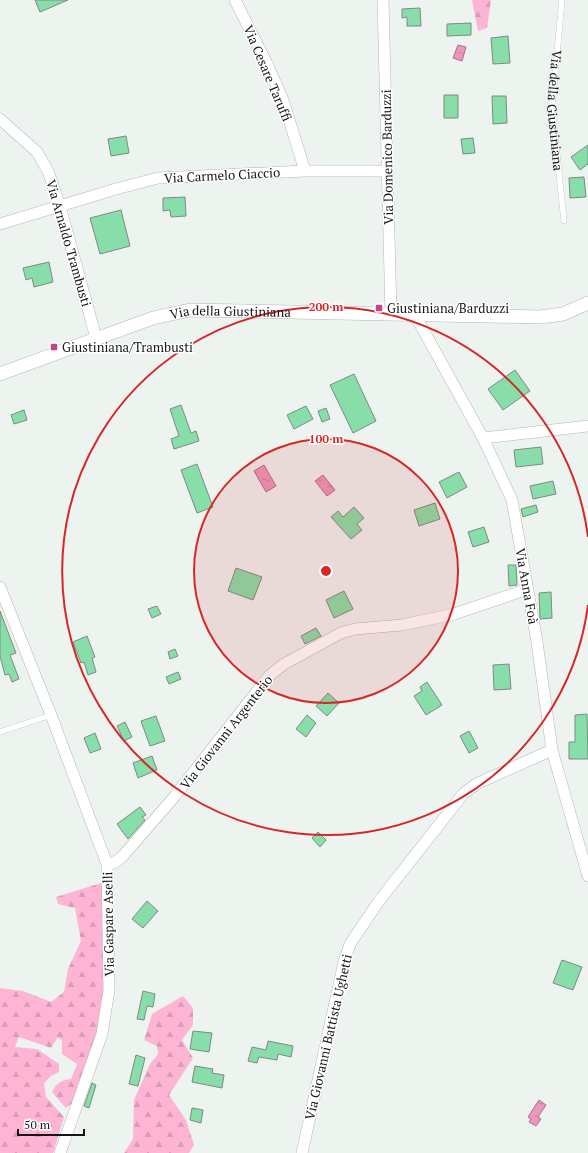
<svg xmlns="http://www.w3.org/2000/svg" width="588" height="1153" font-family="'PT Serif',serif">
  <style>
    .forest { fill: url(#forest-firs) }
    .water { fill: url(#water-ripples); stroke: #ac708a }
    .building { fill: #87dea8; stroke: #828884 }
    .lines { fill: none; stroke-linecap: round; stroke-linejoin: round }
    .service-casing { stroke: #b2b8b4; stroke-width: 6 }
    .minor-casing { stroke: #b2b8b4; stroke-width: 12 }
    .tertiary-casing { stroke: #b2b8b4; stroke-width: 14 }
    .service { stroke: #fff; stroke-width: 5.5 }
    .minor { stroke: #fff; stroke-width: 11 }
    .tertiary { stroke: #fff; stroke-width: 13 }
    .ring { fill: none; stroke: #d62828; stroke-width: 2 }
    .poi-dot { fill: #c74387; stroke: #fff; stroke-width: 1.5 }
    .labels { text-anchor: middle; stroke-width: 3; stroke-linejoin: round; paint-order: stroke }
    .street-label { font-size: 13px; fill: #151715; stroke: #fff }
    .poi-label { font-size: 13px; fill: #151715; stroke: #fff; text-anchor: start }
    .centre { fill: #d62828; stroke: #fff; stroke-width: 2 }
    .ring-label { font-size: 12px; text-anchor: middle; font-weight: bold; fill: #d62828; stroke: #fff; stroke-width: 3; stroke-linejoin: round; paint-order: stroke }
  </style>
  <defs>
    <pattern id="forest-firs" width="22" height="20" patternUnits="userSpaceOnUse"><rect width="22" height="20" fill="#feb5d4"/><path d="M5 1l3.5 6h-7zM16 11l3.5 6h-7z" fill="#d99bb5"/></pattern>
    <pattern id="water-ripples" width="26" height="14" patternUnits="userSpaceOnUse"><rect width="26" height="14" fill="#ed96bc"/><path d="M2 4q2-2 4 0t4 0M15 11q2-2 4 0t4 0" fill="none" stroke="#ca81a1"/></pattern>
  </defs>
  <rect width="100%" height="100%" fill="#edf3ef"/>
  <!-- forest -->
  <path class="forest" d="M472,0H491L487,28L478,31Z
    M101,883L103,888L104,1008L102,1020L72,1103L66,1108L52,1092C56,1083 61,1080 71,1079L77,1064L62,1054V1041L58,1037L51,1048L19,1037L15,1047L37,1049L59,1064V1072L51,1076L44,1083L46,1097L64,1117L53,1153H0V988L23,991L51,1002L64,992L68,969L81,941L75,908L58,904L56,897Z
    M183,996L193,1008V1025L182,1040L193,1058L169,1095L186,1120L194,1145L189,1153H124L133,1139L134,1100L150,1064L158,1054L157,1046L144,1040L152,1014Z"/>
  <!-- water -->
  <path class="water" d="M458,45L466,47L462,61L453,58Z
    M264,465L276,486L266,492L254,471Z
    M323,475L335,490L327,496L315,481Z
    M539,1100L546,1105L538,1117L541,1119L536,1126L529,1122L531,1119L528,1117Z"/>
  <!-- building -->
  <path class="building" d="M35,0H68L40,12Z
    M420,8L421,26H407V17L402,18V9Z
    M471,23V35L447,36V24Z
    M508,36L510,63L493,64L491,38Z
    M444,95H458V118H444Z
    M492,96H506L507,123L493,124Z
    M126,136L129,153L111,156L108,139Z
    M473,138L475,153L463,154L461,139Z
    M588,145V164L580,170L571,157Z
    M584,177L586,197L570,198L569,178Z
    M185,197L186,216L171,217L170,210L163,211V198Z
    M121,210L130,246L100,254L90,218Z
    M49,262L53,282L34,287L32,278L26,280L23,268Z
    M515,370L530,391L503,410L488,389Z
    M354,374L376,421L353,433L330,385Z
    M181,405L191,433L196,431L199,441L174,449L171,439L179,436L170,409Z
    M306,406L313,419L294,429L287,415Z
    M326,408L330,419L322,422L318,411Z
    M24,410L27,420L14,424L11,415Z
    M541,447L543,464L516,467L514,450Z
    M197,464L213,507L197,513L181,470Z
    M459,472L467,487L447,498L439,482Z
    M553,481L556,494L533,499L530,486Z
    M435,503L440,519L419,526L414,510Z
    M536,505L538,512L523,517L521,509Z
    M354,507L364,518L357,524L362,530L351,539L331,517L338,511L343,517Z
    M484,527L489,542L473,547L468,532Z
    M508,565H516L517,585L509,586Z
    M236,568L262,577L253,600L228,591Z
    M344,591L353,609L334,618L326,600Z
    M551,592L552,618L540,619L539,593Z
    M157,606L161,614L152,618L148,609Z
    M0,611L16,653L10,655L19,679L12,682L9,674L5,675L0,656Z
    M316,628L321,636L305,644L301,636Z
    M87,636L95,657L92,658L96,672L88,675L84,662L81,663L73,642Z
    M175,649L178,656L170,659L168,652Z
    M509,664L511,689L494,690L493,665Z
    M178,672L181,679L169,684L166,677Z
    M427,682L442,705L426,715L414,696L422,691L420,687Z
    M328,693L339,703L327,716L316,706Z
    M587,714L588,759H569V742H575V715Z
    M307,715L316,723L306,737L296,729Z
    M156,716L165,741L150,746L141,721Z
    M125,722L132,737L124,741L117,726Z
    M469,731L478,748L469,753L460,736Z
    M95,733L101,749L90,753L84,738Z
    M152,756L157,770L138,778L133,763Z
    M140,807L146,815L142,817L145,820L128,839L117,824Z
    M318,832L326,840L320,847L312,838Z
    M147,901L158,911L143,928L132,919Z
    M562,960L582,967L573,990L553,983Z
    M143,991L155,994L153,1007L147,1006L144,1020L137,1019Z
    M193,1031L212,1033L209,1052L190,1049Z
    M268,1041L293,1046L291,1057L278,1054L277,1060L259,1057L257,1063L248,1061L252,1047L266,1050Z
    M136,1055L145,1058L138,1086L129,1084Z
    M195,1066L213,1069L212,1073L224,1075L222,1088L192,1082Z
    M92,1083L96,1085L89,1108L84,1106Z
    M192,1108L203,1110L201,1123L190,1120Z"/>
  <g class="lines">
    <defs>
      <g id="service">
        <path id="s1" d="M562,0L552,106L564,221"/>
        <path d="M0,732L51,715"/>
      </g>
      <path id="minor" d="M235,0L269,68L283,100L305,171
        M383,0L391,314
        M0,119L37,152L48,171L60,206L96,338
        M0,224L116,189L158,178L305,171H387
        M415,315L483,438L512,500L537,642L552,750L588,876
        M483,438L588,426
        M0,587L51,715L107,864L109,990L102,1034L60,1153
        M107,864L114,863L122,857L175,796L269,676L284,664L341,633L355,629L402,625L454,614L528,589
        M302,1153L344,962L350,944L379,901L464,793L478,783L552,750"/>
      <g id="tertiary">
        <path id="s2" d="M0,374L153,318L190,310L540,317L563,314L588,303"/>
      </g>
    </defs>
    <!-- service casing -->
    <use href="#service" class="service-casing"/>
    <!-- minor casing -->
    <use href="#minor" class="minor-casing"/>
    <!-- tertiary casing -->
    <use href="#tertiary" class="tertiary-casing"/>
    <!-- service -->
    <use href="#service" class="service"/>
    <!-- minor -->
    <use href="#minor" class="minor"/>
    <!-- tertiary -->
    <use href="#tertiary" class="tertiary"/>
  </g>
  <!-- distance rings -->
  <circle cx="326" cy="571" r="132" fill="#d62828" fill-opacity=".12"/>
  <g class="ring">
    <circle cx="326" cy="571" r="132"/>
    <path d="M588 605A264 264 0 1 1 588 537"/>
  </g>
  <!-- markers -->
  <g class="poi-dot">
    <rect x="375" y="304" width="8" height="8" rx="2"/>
    <rect x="50" y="343" width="8" height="8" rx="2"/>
  </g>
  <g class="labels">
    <!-- street labels -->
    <g class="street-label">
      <text transform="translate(268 73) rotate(67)" y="5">Via Cesare Taruffi</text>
      <text dy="5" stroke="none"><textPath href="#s1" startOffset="111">Via della Giustiniana</textPath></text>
      <text transform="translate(387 157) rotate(-91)" y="5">Via Domenico Barduzzi</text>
      <text transform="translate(222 175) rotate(-3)" y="5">Via Carmelo Ciaccio</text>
      <text transform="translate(69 243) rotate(74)" y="5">Via Arnaldo Trambusti</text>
      <text dy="5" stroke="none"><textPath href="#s2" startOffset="241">Via della Giustiniana</textPath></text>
      <text transform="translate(527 586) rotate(80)" y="5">Via Anna Foà</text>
      <text transform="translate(226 732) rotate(-52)" y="5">Via Giovanni Argenterio</text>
      <text transform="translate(108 924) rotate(-91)" y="5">Via Gaspare Aselli</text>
      <text transform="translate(328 1037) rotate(-77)" y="5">Via Giovanni Battista Ughetti</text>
    </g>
    <!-- poi labels -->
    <g class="poi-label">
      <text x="387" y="313">Giustiniana/Barduzzi</text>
      <text x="62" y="352">Giustiniana/Trambusti</text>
    </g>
  </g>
  <circle cx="326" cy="571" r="6" class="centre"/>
  <g class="ring-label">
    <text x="326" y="311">200 m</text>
    <text x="326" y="443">100 m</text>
  </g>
  <!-- scale -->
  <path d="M18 1129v6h66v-6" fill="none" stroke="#151715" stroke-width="2"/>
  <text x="24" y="1129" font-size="12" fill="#151715" stroke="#ffffff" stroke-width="3" paint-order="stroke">50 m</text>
</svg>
